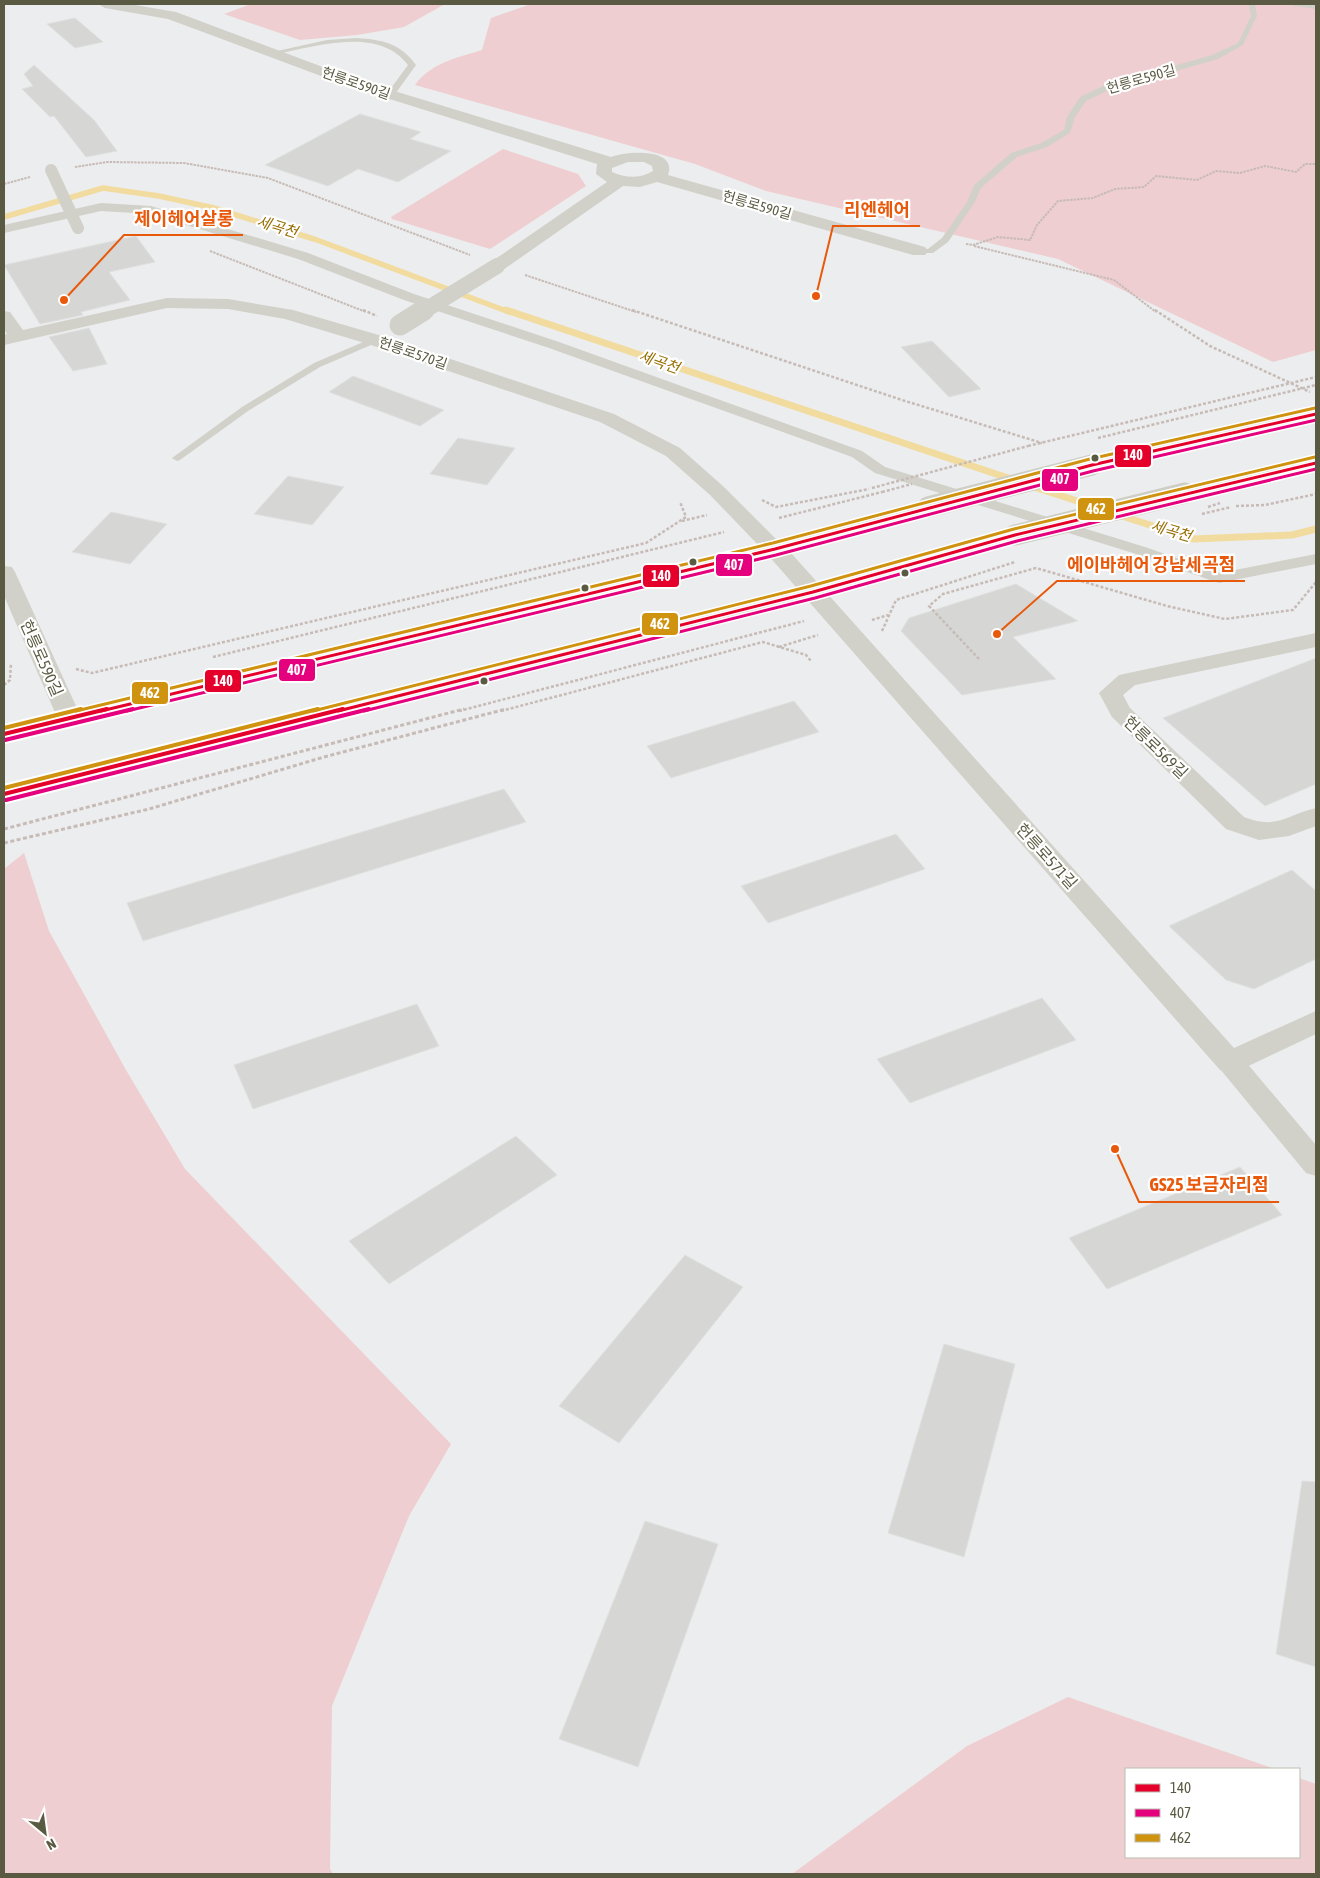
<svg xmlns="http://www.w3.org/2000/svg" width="1320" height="1878" font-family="'Asap Condensed','Noto Sans KR',sans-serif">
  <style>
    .green { fill: #efced1 }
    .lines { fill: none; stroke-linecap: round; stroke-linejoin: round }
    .stream-far1 { stroke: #f1db9f; stroke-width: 5.5 }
    .stream { stroke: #f1db9f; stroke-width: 7 }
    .building { fill: #d6d7d4; stroke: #dfe0df }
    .path-far2 { stroke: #c7bbb7; stroke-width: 2; stroke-dasharray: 2.5 1; stroke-linecap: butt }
    .path-far1 { stroke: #c7bbb7; stroke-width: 2.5; stroke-dasharray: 3 2; stroke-linecap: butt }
    .path { stroke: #c7bbb7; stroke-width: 3; stroke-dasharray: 4 2.5; stroke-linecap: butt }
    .service { fill: #d1d1ca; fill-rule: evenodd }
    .pedestrian { fill: #d1d1ca; fill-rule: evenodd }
    .minor { fill: #d1d1ca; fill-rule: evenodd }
    .tertiary { fill: #d1d1ca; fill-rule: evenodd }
    .primary { fill: #cdcec5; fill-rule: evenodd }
    .path-bridge { stroke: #c7bbb7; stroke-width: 2.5; stroke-dasharray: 3 2; stroke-linecap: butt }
    .pedestrian-bridge { stroke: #d1d1ca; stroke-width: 12 }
    .minor-bridge-far1 { stroke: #d1d1ca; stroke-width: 16 }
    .minor-bridge { stroke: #d1d1ca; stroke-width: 21 }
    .primary-bridge { stroke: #cdcec5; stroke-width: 21 }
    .bus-1-far1-casing { stroke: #fff; stroke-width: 6 }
    .bus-1-casing { stroke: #fff; stroke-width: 8 }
    .bus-2-far1-casing { stroke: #fff; stroke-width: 6 }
    .bus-2-casing { stroke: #fff; stroke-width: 8 }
    .bus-3-far1-casing { stroke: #fff; stroke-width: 6 }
    .bus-3-casing { stroke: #fff; stroke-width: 8 }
    .bus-1-far1 { stroke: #e4002b; stroke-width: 3 }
    .bus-1 { stroke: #e4002b; stroke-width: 4 }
    .bus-2-far1 { stroke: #e5007d; stroke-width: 3 }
    .bus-2 { stroke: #e5007d; stroke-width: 4 }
    .bus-3-far1 { stroke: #d09310; stroke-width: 3 }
    .bus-3 { stroke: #d09310; stroke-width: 4 }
    .bus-dot { fill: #5a5a42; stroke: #fff; stroke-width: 2 }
    .labels { text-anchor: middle; stroke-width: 4.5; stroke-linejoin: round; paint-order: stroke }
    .far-street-label { font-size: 14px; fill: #5a5a42; stroke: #fff }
    .far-water-label { font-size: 15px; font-style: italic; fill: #986f03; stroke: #fff }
    .street-label { font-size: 16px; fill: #5a5a42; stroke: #fff }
    .leader { fill: none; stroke: #e8590c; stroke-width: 2 }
    .callout-dot { fill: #e8590c; stroke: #fff; stroke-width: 2 }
    .callout-label { font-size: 18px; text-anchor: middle; font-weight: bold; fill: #e8590c; stroke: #fff; stroke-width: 4.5; stroke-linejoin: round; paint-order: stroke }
    .line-badge { stroke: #fff; stroke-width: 2 }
    .badge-label { font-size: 14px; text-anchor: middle; font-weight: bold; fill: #fff }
  </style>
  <rect width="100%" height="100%" fill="#ecedee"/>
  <!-- green -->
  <path class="green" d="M251,4H445L404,27L357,35L300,40L224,14Z
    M531,4H1316V350L1273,362L1058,259L766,191L695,164L415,85C431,63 456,58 482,50L491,18Z
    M503,149L578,174L586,186L490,249L392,219L391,217Z
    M24,853L49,931L126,1070L185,1169L451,1444L409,1516L332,1706L330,1869L333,1874H4V869Z
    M1068,1697L1275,1769H1126V1857H1299V1778L1316,1784V1874H792L967,1746Z"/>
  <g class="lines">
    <!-- stream-far1 -->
    <path class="stream-far1" d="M4,217L103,188L159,196L214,208L317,240L509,312"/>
    <!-- stream -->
    <path class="stream" d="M506,310L1014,480
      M1031,486L1102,509
      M1119,515L1193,539L1292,535L1316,529"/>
  </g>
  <!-- building -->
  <path class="building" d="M75,18L103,42L75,48L47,24Z
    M34,65L94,120L117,151L86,157L54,116L50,117L22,89L33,86L24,74Z
    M360,114L421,132L410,139L451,151L398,182L358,169L328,186L265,165Z
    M136,236L155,262L109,272L130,300L81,312L83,315L40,324L4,265Z
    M89,328L107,364L73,371L49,337Z
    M932,341L981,389L949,397L901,347Z
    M353,376L444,410L420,426L329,392Z
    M458,438L515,448L487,485L430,474Z
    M288,476L344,487L312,525L254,514Z
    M111,512L167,524L130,564L72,552Z
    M1016,584L1078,621L1013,637L1056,679L962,695L901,631L909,618Z
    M1316,658V784L1265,806L1163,718Z
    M794,701L819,732L671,778L647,746Z
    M504,789L526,822L143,941L127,903Z
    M896,834L925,869L768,923L741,886Z
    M1292,870L1316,891V959L1254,989L1226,980L1169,926Z
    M1042,998L1076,1040L910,1103L877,1059Z
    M417,1004L439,1046L253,1109L234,1065Z
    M516,1136L557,1175L389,1284L349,1241Z
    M1240,1167L1282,1215L1107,1289L1069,1238Z
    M685,1255L743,1287L619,1443L559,1406Z
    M944,1344L1015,1364L964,1557L888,1533Z
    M1302,1481L1316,1482V1667L1276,1654Z
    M645,1521L718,1544L638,1767L559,1739Z"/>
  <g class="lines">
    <!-- path-far2 -->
    <path class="path-far2" d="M75,167L107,162L184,163L268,178L470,255
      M4,184L30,177
      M966,244L973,245L998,237L1030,240L1037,225L1058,201L1093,198L1115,189L1144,187L1156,176L1197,180L1216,171L1240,173L1265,166L1296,172L1305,164H1316
      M974,246L1114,280L1156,312
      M210,251L366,312
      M525,275L636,312"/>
    <!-- path-far1 -->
    <path class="path-far1" d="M363,310L377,316
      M632,310L902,400L1042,443
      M1155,310L1210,346L1310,392
      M1098,438L1316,385
      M1028,446L1316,377
      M762,500L776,507L869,489
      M1236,506L1265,505L1316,494
      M779,518L882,492
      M682,521L707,515
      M872,620L888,615
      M882,631L896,600L1015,562
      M779,647L818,635
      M213,657L724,532
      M979,659L929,606L943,594L1036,568L1167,606L1225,619L1293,610L1316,582
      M76,669L92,673L646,543L686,517L680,502
      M4,685L10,680L11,663
      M459,711L804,621
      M501,711L763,642L806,655L811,661"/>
    <!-- path -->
    <path class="path" d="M4,829L464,709
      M4,843L149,809L324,757L506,709"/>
    <!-- service -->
    <path class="service" d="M1249,4H1255L1257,16L1243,45L1218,59L1109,90L1086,101L1075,117L1070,133L1047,147L1017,157L981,188L975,202L948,242L933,253H916V249H928L942,238L967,202L974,185L1011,153L1041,143L1064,130L1067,117L1080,97L1103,86L1212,55L1238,43L1251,16Z
      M1291,4L1316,5V9L1294,6Z
      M357,38C383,40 400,43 416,65L393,97L386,95L408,65C378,25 314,47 272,55L268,53L327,40Z
      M375,337L379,340L378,342L320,367L248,411L180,460L177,461L172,458L242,407L314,363Z"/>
    <!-- pedestrian -->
    <path class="pedestrian" d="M101,203L151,206L308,253L414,294L559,342L862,451L885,467L1145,547L1220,573L1316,554V564L1219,583L1213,581L1133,553L875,473L852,457L549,348L404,300L298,259L150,214L101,211L4,233V225Z"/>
    <!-- minor -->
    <path class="minor" d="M98,4H129L176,12L355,79L611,157C625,151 678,147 668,175L925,247L928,251L925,255H913L657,182L640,187L623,186L503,270H491L488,266L491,262L607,182L596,174L597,164L345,85L168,19L105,8ZM628,162H644L652,166L653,171C640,179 625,178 612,172V168Z
      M167,298L228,299L293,310L382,336L614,414L680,448L724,487L786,549L783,554L775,555L767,554L710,495L666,456L600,422L368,344L285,319L228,309L167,308L4,345V335L7,334L4,329V311L10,312L23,330Z
      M4,566L12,567L15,572L81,717L77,722L69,724L61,722L57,717L4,596Z
      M1316,633V647L1135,685L1123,695L1130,708L1244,817C1277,830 1286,815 1316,808V826L1289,836L1259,840L1226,829L1112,717L1099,693L1119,675Z
      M1230,1052L1240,1055L1316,1145V1176L1306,1173L1220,1069L1216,1062L1220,1055Z"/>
    <!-- tertiary -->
    <path class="tertiary" d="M775,542L783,544L1234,1048L1316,1011V1034L1240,1070L1230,1073L1220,1070L767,554L764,549L767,544Z"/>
    <!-- primary -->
    <path class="primary" d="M1316,408V420L1092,471L1085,469L1081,465L1085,461L1092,459Z
      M1316,457V469L1185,499L1177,498L1174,493L1177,488Z
      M928,500L936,502L939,507L936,512L775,556L4,742V726L769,544Z
      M1015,528L1023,530L1026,535L1023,540L821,597L4,802V786L805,587Z"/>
    <!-- path-bridge -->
    <path class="path-bridge" d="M872,488L1028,446
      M882,492L912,484
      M1208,507L1220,503
      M1202,514L1231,507"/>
    <!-- pedestrian-bridge -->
    <path class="pedestrian-bridge" d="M51,170L78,228"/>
    <!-- minor-bridge-far1 -->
    <path class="minor-bridge-far1" d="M422,312L497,266"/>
    <!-- minor-bridge -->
    <path class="minor-bridge" d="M400,325L424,310"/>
    <!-- primary-bridge -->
    <path class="primary-bridge" d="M928,507L1092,465
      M1015,535L1185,493"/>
    <defs>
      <path id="bus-1-far1" d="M101,711L775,549L1092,465L1316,414
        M338,711L813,592L1015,535L1316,463"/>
      <path id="bus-1" d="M4,734L107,709
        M4,794L343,709"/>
      <path id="bus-2-far1" d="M127,711L776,555L1093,471L1316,420
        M364,711L815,598L1017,541L1316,469"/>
      <path id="bus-2" d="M5,740L133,709
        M6,800L369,709"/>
      <path id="bus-3-far1" d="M76,711L773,543L1090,459L1315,408
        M313,711L811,586L1014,529L1315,457"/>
      <path id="bus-3" d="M4,728L81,709
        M4,788L318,709"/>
    </defs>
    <!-- bus-1-far1 casing -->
    <use href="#bus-1-far1" class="bus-1-far1-casing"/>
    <!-- bus-1 casing -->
    <use href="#bus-1" class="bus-1-casing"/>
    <!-- bus-2-far1 casing -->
    <use href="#bus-2-far1" class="bus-2-far1-casing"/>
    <!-- bus-2 casing -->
    <use href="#bus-2" class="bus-2-casing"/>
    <!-- bus-3-far1 casing -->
    <use href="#bus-3-far1" class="bus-3-far1-casing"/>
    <!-- bus-3 casing -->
    <use href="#bus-3" class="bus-3-casing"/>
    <!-- bus-1-far1 -->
    <use href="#bus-1-far1" class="bus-1-far1"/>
    <!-- bus-1 -->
    <use href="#bus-1" class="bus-1"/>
    <!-- bus-2-far1 -->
    <use href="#bus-2-far1" class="bus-2-far1"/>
    <!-- bus-2 -->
    <use href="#bus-2" class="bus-2"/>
    <!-- bus-3-far1 -->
    <use href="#bus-3-far1" class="bus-3-far1"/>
    <!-- bus-3 -->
    <use href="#bus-3" class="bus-3"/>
  </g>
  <!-- markers -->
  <g class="bus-dot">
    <circle cx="1095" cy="458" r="4.5"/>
    <circle cx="693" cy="562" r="4.5"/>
    <circle cx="905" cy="573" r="4.5"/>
    <circle cx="585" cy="588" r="4.5"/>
    <circle cx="484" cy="681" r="4.5"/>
  </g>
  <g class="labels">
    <!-- far-street labels -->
    <g class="far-street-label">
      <text transform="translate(1141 79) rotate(-16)" y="5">헌릉로590길</text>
      <text transform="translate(356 83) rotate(19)" y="5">헌릉로590길</text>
      <text transform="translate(757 205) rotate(16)" y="5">헌릉로590길</text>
      <text transform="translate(413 353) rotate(19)" y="5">헌릉로570길</text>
    </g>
    <!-- far-water labels -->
    <g class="far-water-label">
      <text transform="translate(277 227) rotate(17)" y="5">세곡천</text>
      <text transform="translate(659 362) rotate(19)" y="5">세곡천</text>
      <text transform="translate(1171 531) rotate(16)" y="5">세곡천</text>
    </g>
    <!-- street labels -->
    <g class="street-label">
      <text transform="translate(42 658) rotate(66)" y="6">헌릉로590길</text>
      <text transform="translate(1156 747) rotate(44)" y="6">헌릉로569길</text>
      <text transform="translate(1047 856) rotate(48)" y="6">헌릉로571길</text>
    </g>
  </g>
  <!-- callouts -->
  <path class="leader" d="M816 296L833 226H920M64 300L124 235H243M997 634L1057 581H1245M1115 1149L1139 1202H1279"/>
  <g class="callout-dot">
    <circle cx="816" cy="296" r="5"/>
    <circle cx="64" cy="300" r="5"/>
    <circle cx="997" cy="634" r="5"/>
    <circle cx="1115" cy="1149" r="5"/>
  </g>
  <g class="callout-label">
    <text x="877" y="216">리엔헤어</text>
    <text x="184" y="225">제이헤어살롱</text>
    <text x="1151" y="571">에이바헤어 강남세곡점</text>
    <text x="1209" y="1191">GS25 보금자리점</text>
  </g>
  <g class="line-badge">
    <rect x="1114" y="444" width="38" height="24" rx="5" fill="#e4002b"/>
    <rect x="1041" y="468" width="38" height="24" rx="5" fill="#e5007d"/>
    <rect x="1077" y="497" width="38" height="24" rx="5" fill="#d09310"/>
    <rect x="715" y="553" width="38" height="24" rx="5" fill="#e5007d"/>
    <rect x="642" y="564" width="38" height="24" rx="5" fill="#e4002b"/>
    <rect x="641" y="612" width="38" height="24" rx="5" fill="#d09310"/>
    <rect x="278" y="658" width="38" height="24" rx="5" fill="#e5007d"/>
    <rect x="204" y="669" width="38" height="24" rx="5" fill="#e4002b"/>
    <rect x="131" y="681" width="38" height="24" rx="5" fill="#d09310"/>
  </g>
  <g class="badge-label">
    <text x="1133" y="460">140</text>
    <text x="1060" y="484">407</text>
    <text x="1096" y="514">462</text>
    <text x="734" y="570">407</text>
    <text x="661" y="581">140</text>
    <text x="660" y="629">462</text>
    <text x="297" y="675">407</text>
    <text x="223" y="686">140</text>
    <text x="150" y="698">462</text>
  </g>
  <!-- border -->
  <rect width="1320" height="1878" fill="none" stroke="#5a5a42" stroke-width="10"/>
  <!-- legend -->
  <rect x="1125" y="1768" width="175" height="90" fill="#ffffff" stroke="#bdbdb3"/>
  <rect x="1135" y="1784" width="25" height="8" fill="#e4002b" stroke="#bdbdb3"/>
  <text x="1170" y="1793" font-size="15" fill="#5a5a42">140</text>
  <rect x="1135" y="1809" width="25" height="8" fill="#e5007d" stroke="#bdbdb3"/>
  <text x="1170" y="1818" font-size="15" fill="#5a5a42">407</text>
  <rect x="1135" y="1834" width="25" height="8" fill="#d09310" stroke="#bdbdb3"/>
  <text x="1170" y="1843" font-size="15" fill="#5a5a42">462</text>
  <!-- north arrow -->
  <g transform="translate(45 1833) rotate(151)" stroke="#ffffff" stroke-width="4" paint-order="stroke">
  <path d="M0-4L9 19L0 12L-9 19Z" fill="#5a5a42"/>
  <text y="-8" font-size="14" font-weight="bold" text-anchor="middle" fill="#5a5a42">N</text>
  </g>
</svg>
